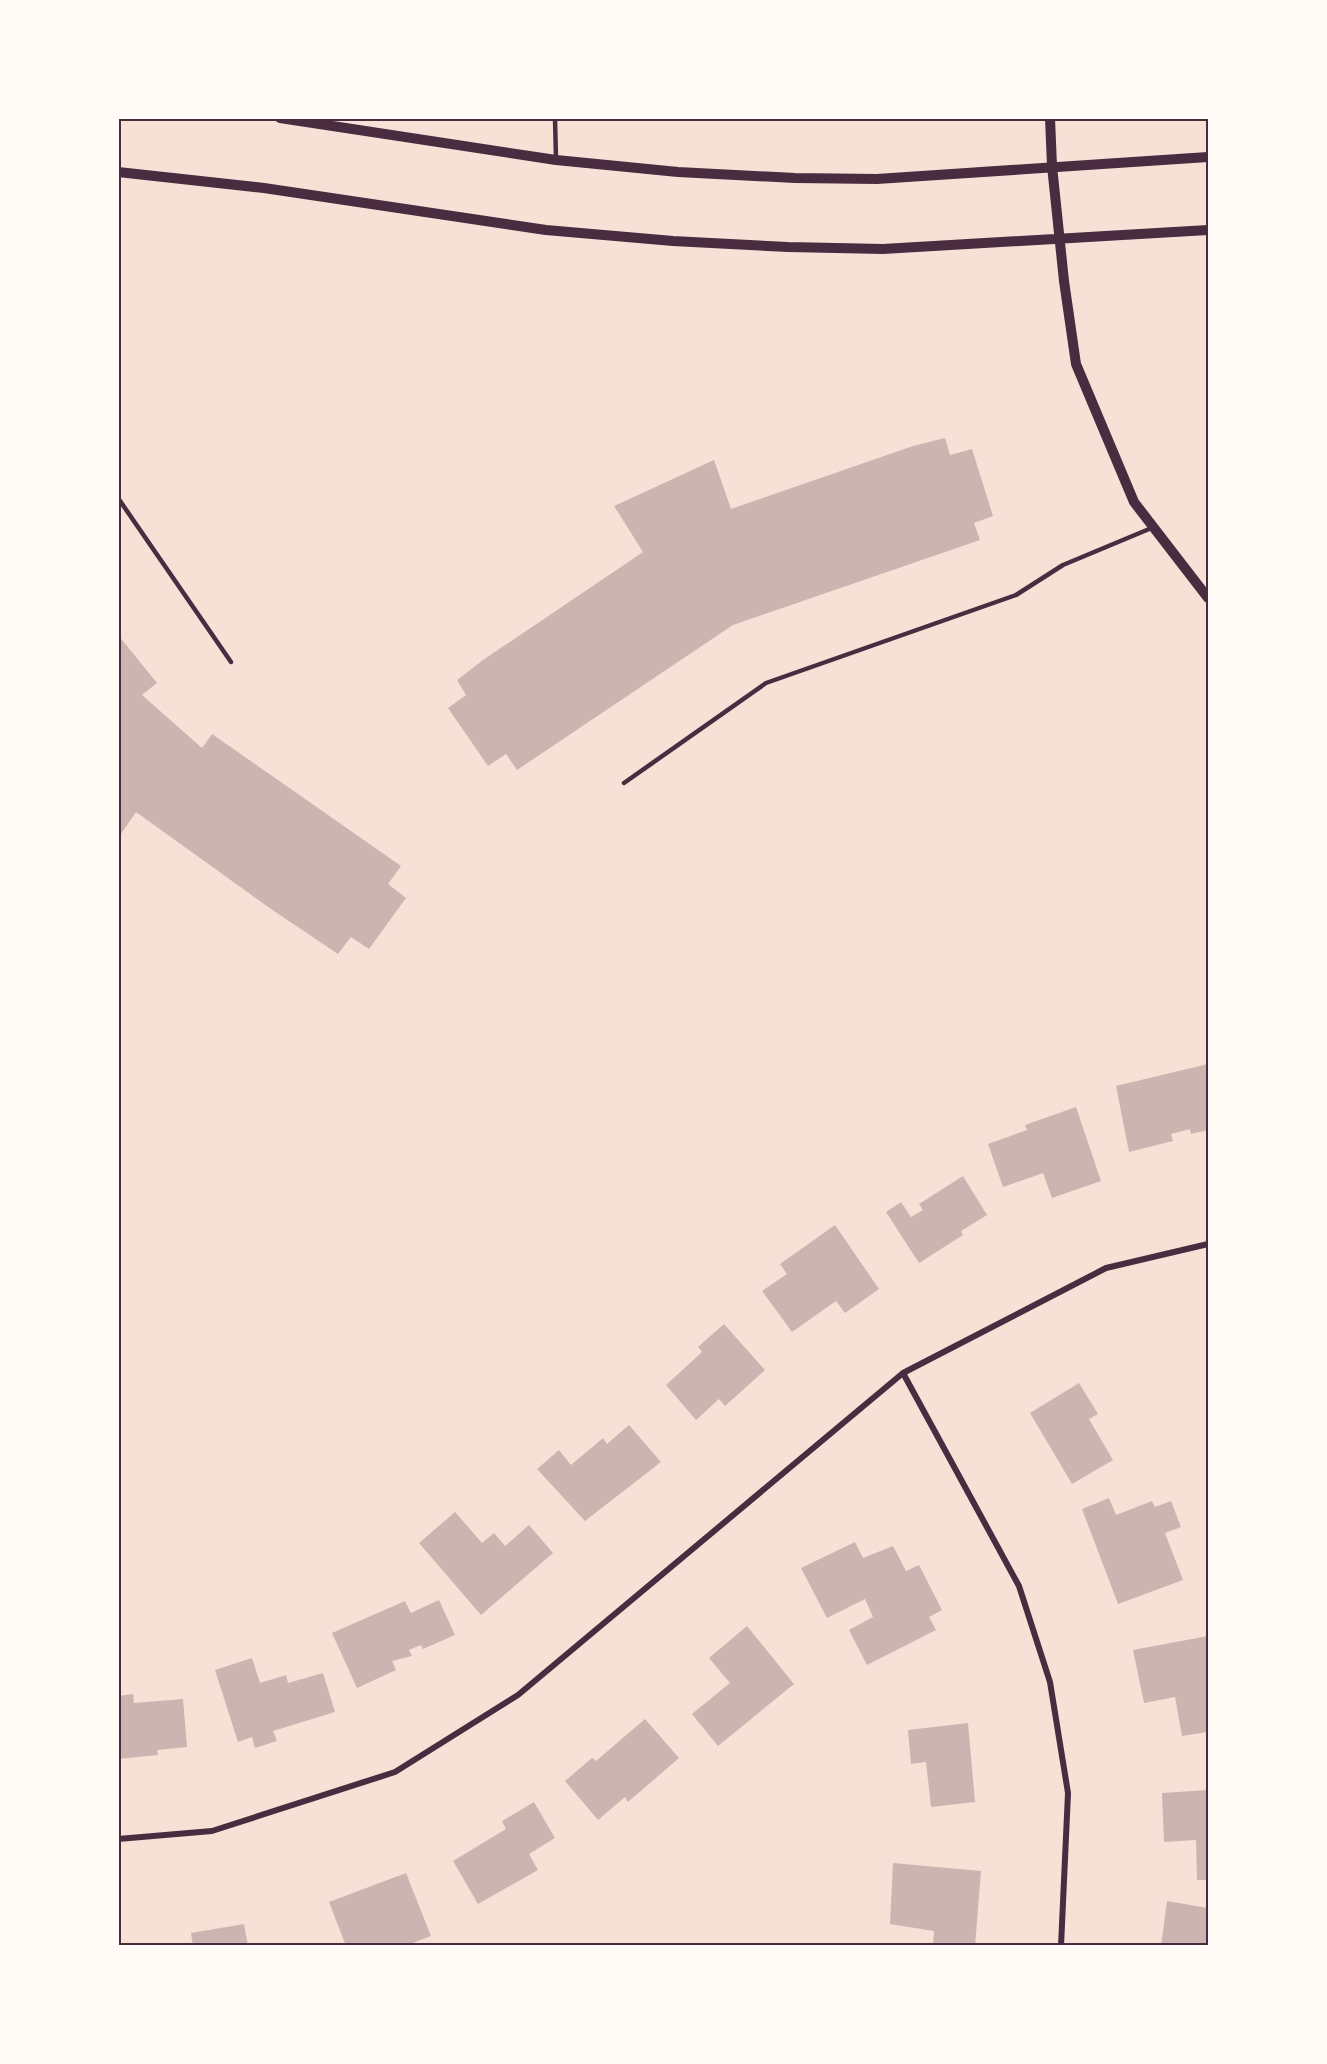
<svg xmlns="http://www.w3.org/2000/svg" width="1327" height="2064" font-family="Signika,sans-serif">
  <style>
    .building { fill: #ccb4b1 }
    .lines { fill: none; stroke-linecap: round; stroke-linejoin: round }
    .service { stroke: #4a2c40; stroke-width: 4.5 }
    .minor { stroke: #4a2c40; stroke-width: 6 }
    .tertiary { stroke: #4a2c40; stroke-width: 10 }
    .neatline { fill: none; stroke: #4a2c40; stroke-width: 2 }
  </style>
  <rect width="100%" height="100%" fill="#f7e1d7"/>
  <!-- building -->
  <path class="building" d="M945,438L950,455L972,449L993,516L974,523L980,540L733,625L517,770L506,754L488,766L448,708L466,695L457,680L483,660L643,552L614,506L714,460L731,509L913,446Z
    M118,635L157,683L142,695L202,748L212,734L401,866L388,884L406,898L369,949L351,937L338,954L271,909L136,812L118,838Z
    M1208,1064V1130L1191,1134L1190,1129L1171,1134L1173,1141L1129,1152L1116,1086Z
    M1076,1107L1101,1181L1052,1198L1043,1173L1003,1187L988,1144L1027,1130L1025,1125Z
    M963,1176L987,1215L961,1231L963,1235L919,1263L886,1212L901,1202L911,1217L923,1210L919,1204Z
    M835,1225L879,1289L845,1313L836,1301L792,1332L762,1291L787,1274L780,1264Z
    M724,1324L765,1370L725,1406L719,1399L696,1420L666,1385L702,1352L698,1347Z
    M1079,1383L1098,1414L1089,1419L1113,1460L1072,1484L1030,1413Z
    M629,1425L661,1462L585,1521L537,1469L559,1450L571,1465L603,1438L607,1444Z
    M1109,1498L1116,1515L1152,1501L1155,1507L1171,1501L1181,1527L1165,1533L1183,1580L1118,1604L1082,1509Z
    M455,1512L482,1543L494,1533L505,1546L529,1525L553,1553L481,1615L419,1543Z
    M855,1542L863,1558L893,1546L906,1571L919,1565L942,1610L929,1617L936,1630L867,1665L849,1630L873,1617L865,1599L827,1618L801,1568Z
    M439,1600L455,1635L423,1649L421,1645L409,1650L412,1656L392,1661L396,1670L357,1688L332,1633L405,1601L411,1613Z
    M747,1626L794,1684L718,1746L692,1714L730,1683L709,1658Z
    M1208,1636V1732L1182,1736L1175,1697L1144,1703L1133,1650Z
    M252,1658L260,1683L286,1675L288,1683L323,1673L335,1712L273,1731L277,1741L255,1748L252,1737L238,1742L215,1670Z
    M133,1694L134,1703L183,1699L187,1747L157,1750L158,1755L118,1759V1696Z
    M645,1719L679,1758L628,1802L625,1797L598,1820L565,1781L592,1758L596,1761Z
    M968,1723L975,1802L931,1807L926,1762L911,1764L908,1730Z
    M1208,1790V1880H1197L1196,1840L1164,1842L1162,1793Z
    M534,1802L555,1838L529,1854L538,1870L478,1904L453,1861L506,1829L502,1821Z
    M893,1863L981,1871L975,1946H933L934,1931L890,1924Z
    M406,1873L431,1936L405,1946H346L329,1902Z
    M1167,1901L1208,1908V1946H1161Z
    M244,1924L248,1946H193L191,1933Z"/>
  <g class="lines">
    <!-- service -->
    <path class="service" d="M555,118L556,160
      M118,498L231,662
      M624,783L766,683L1016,595L1063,565L1154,527"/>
    <!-- minor -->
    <path class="minor" d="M903,1373L1019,1586L1050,1682L1068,1793L1061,1946
      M118,1839L212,1831L395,1772L518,1695L903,1373L1106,1268L1208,1244"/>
    <!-- tertiary -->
    <path class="tertiary" d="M280,118L556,160L678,172L795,178L877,179L1208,157
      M1050,118L1052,166L1064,281L1076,364L1134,502L1208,598
      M118,172L264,188L546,230L673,241L788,247L883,249L1208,230"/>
  </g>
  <!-- border -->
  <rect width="1327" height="2064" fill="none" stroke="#fffaf5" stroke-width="240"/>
  <rect x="120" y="120" width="1087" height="1824" class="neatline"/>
</svg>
